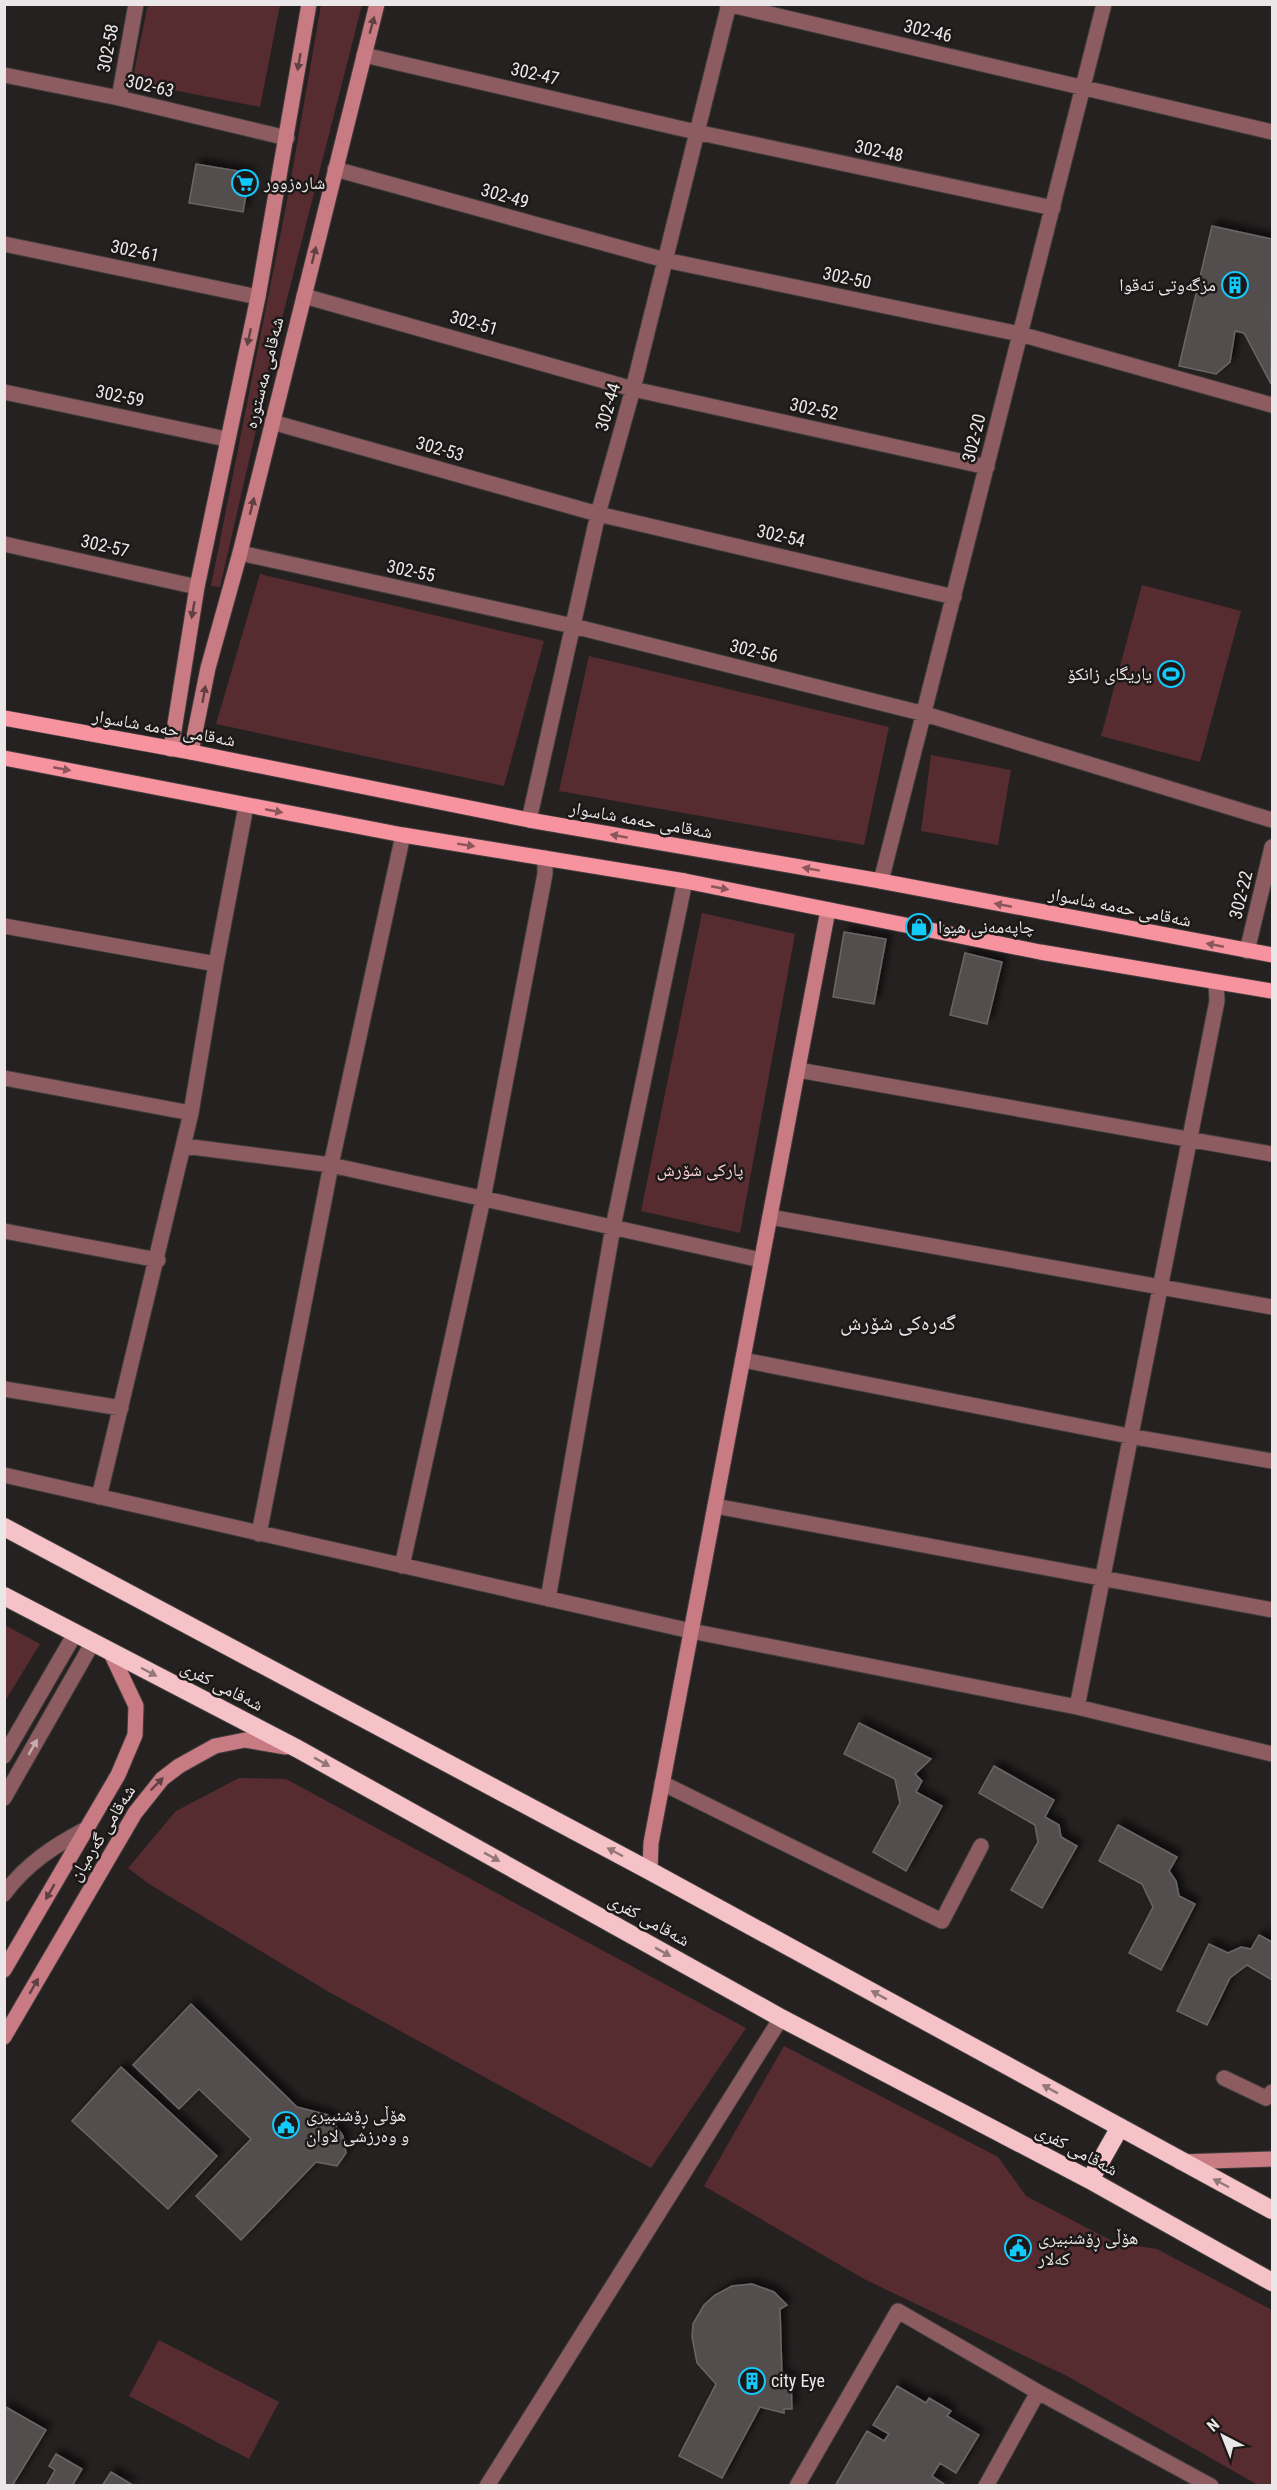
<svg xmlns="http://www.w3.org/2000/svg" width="1277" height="2490" font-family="'Roboto Condensed','Noto Naskh Arabic',sans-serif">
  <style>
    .green { fill: #562c31 }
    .building { fill: #534e4e; stroke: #6b6666; stroke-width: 1.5; filter: url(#shadow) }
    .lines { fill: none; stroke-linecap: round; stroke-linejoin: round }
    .street-casing { stroke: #413d3d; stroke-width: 17 }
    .secondary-casing { stroke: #413d3d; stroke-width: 17 }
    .primary-casing { stroke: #413d3d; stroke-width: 17 }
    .highway-casing { stroke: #413d3d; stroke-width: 20 }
    .street { stroke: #8c5c60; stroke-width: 15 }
    .secondary { stroke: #c87b83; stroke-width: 15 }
    .primary { stroke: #f7939e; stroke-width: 15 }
    .highway { stroke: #f5c3c7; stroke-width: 18 }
    .oneway { fill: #614043 }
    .oneway2 { fill: #8a565b }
    .oneway3 { fill: #937678 }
    .oneway4 { fill: #c5afb2 }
    .labels { text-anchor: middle; stroke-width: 5; stroke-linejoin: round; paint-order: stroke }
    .street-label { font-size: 18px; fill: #ebe7e8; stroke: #1c1818 }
    .poi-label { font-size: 18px; fill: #ebe7e8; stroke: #1c1818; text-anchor: start }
    .park-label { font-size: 18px; fill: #fbd3d5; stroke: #1c1818 }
    .quarter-label { font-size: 21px; fill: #ebe7e8; stroke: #1c1818 }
  </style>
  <defs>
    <filter id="shadow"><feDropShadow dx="5.5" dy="-5.5" stdDeviation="3" flood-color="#0009"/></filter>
  </defs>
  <rect width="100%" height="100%" fill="#252121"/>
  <!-- green -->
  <path class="green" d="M148,4L280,5L260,107L132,82Z
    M321,5H362L279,330L220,587L211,586L288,196Z
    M260,574L544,641L504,786L216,724Z
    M1142,585L1241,611L1200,762L1101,736Z
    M589,656L889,727L864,845L559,791Z
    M931,755L1011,770L998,845L921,831Z
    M702,913L795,934L740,1233L641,1211Z
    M5,1625L40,1644L5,1701Z
    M239,1778L286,1779L746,2028L651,2168L329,1992L149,1884L128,1868L176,1811Z
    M784,2046L998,2157L1026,2196L1116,2243L1157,2249L1272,2310V2485H1258L1069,2377L866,2280L704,2186Z
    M159,2340L279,2402L249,2459L129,2396Z"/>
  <!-- building -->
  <path class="building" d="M196,164L250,173L243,212L189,203Z
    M1212,226L1272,239L1271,384L1244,333L1235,331L1230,362L1216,374L1179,366Z
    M844,932L886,939L874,1004L833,997Z
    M965,953L1002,962L987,1024L950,1015Z
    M859,1723L931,1759L915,1774L922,1781L916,1792L942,1806L906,1871L873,1852L900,1803L895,1779L844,1754Z
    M994,1766L1054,1800L1045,1817L1059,1825L1061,1837L1077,1846L1042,1908L1011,1890L1038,1842L1035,1825L979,1793Z
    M1118,1825L1177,1857L1169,1871L1176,1881L1179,1896L1195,1904L1161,1970L1129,1953L1153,1907L1142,1884L1099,1861Z
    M1259,1935L1272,1942V1980L1247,1965L1230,1978L1207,2025L1177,2011L1209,1944L1228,1953L1241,1947L1251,1949Z
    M191,2004L297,2107L328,2115L343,2136L346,2153L337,2166L316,2162L241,2240L196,2196L251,2139L199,2089L179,2109L133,2065Z
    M121,2067L217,2156L168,2209L72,2121Z
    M752,2284L774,2292L787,2305L780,2309L782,2377H791L792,2409H784V2413L760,2407L722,2478L679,2456L716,2384L697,2363L692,2337L693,2324L704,2305L715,2295L732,2286Z
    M897,2386L926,2403L929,2398L951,2411L947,2416L979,2435L956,2473L940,2463L932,2476L947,2486H835L867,2431L884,2441L889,2434L873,2425Z
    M4,2406L46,2430L12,2486H4Z
    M56,2454L82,2469L72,2486H46L55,2470L49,2466Z
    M111,2472L131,2484L130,2486H102Z"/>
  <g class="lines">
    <defs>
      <path id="street" d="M727,4L1272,132
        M364,55L696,132L1053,208
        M4,75L119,98L287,138
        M119,98L136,4
        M335,169L665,260L1020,334L1272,405
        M4,244L258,297
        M304,296L633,389L987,467
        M4,392L226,439
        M272,422L598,514L954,597
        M4,544L197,587
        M240,553L573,626L925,714L1272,820
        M529,820L598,514L633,389L729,4
        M881,881L1104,4
        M4,926L216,964
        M1247,951L1272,847
        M798,1070L1272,1154
        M4,1078L191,1113
        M184,1146L331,1165L761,1260
        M770,1217L1272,1307
        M4,1231L158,1260
        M743,1360L1129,1436L1272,1461
        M4,1389L121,1408
        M4,1475L691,1631L1077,1707L1272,1754
        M99,1497L191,1113L216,964L246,806
        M715,1506L1272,1610
        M259,1534L331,1165L403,835
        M402,1566L483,1199L545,874V858
        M548,1599L613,1227L685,881
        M1077,1707L1217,1001L1216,983
        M4,1756L76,1632
        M662,1783L942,1921L981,1846
        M4,1798L93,1642
        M4,1894C26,1864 55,1845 88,1828
        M1224,2078L1266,2098L1272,2092
        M487,2486L781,2018
        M797,2486L898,2311L1038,2392L1211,2486
        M986,2486L1038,2392"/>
      <path id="secondary" d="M171,749L197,587L258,297L309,4
        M191,752L208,668L240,553L377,4
        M650,1871L651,1843L828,910
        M4,1970L118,1775L135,1735L136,1706L110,1651
        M4,2037L135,1813L162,1779L179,1766L215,1746L245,1740L286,1747
        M1180,2162L1272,2159"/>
      <path id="primary" d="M4,718L191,752L529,820L875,880L1272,955
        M4,758L403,835L685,881L1040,952L1272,991"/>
      <path id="highway" d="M4,1527L650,1871L1272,2210
        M4,1596L298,1749L781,2018L1090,2180L1272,2282
        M1090,2180L1120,2127"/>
    </defs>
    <!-- street casing -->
    <use href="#street" class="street-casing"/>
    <!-- secondary casing -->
    <use href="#secondary" class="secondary-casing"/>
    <!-- primary casing -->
    <use href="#primary" class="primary-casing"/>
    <!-- highway casing -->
    <use href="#highway" class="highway-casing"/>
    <!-- street -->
    <use href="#street" class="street"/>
    <!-- secondary -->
    <use href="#secondary" class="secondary"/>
    <!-- primary -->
    <use href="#primary" class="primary"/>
    <!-- highway -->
    <use href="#highway" class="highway"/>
  </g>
  <!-- one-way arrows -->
  <defs><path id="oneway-solid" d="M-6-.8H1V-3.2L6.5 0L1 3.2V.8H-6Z" transform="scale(1.5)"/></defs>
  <g class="oneway">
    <use href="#oneway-solid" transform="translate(372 25) rotate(-75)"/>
    <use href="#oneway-solid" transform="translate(299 62) rotate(100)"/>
    <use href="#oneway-solid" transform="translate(314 255) rotate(-76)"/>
    <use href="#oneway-solid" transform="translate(249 337) rotate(102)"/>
    <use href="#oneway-solid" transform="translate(252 506) rotate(-76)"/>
    <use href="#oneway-solid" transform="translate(193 610) rotate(100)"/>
    <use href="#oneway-solid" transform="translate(204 694) rotate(-80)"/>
    <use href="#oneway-solid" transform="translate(157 1784) rotate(-45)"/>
    <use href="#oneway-solid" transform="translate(50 1892) rotate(120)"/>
    <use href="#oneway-solid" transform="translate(34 1986) rotate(-60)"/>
  </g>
  <g class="oneway2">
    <use href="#oneway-solid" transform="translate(62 769) rotate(11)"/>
    <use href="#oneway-solid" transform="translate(274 811) rotate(11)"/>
    <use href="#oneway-solid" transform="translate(619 836) rotate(-170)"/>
    <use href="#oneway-solid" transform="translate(466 845) rotate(9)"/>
    <use href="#oneway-solid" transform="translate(811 869) rotate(-170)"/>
    <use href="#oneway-solid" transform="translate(720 888) rotate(11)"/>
    <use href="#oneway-solid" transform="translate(1003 905) rotate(-169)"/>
    <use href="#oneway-solid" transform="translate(1215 945) rotate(-169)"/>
  </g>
  <g class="oneway3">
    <use href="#oneway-solid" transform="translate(149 1672) rotate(28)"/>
    <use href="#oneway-solid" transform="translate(322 1762) rotate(29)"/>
    <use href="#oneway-solid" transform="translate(615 1852) rotate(-152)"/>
    <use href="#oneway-solid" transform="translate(492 1857) rotate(29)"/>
    <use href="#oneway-solid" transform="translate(663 1952) rotate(29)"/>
    <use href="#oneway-solid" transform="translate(879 1995) rotate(-151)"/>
    <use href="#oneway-solid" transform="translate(1050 2089) rotate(-151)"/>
    <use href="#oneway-solid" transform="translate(1221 2183) rotate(-152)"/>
  </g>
  <use class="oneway4" href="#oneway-solid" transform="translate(33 1747) rotate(-60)"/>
  <!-- icons -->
  <defs>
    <symbol id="supermarket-ring" viewBox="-11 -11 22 22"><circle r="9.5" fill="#1c1818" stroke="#12cafb" stroke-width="1.5"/><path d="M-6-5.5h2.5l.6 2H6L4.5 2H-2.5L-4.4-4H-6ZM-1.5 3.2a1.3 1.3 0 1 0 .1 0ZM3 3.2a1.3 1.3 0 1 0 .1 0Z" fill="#12cafb"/></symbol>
    <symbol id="building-ring" viewBox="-11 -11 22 22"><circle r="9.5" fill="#1c1818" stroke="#12cafb" stroke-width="1.5"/><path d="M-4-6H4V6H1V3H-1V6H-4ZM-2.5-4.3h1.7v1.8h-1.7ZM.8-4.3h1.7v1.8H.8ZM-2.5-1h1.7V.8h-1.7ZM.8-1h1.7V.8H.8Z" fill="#12cafb"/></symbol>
    <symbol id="stadium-ring" viewBox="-11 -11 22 22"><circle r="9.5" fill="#1c1818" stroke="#12cafb" stroke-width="1.5"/><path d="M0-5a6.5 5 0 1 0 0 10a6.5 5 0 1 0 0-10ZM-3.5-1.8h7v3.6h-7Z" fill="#12cafb"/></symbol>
    <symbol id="shop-ring" viewBox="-11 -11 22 22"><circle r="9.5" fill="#1c1818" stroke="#12cafb" stroke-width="1.5"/><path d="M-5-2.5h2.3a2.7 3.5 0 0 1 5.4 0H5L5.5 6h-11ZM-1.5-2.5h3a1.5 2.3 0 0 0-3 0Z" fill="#12cafb"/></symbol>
    <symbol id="civic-ring" viewBox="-11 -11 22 22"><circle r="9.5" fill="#1c1818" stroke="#12cafb" stroke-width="1.5"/><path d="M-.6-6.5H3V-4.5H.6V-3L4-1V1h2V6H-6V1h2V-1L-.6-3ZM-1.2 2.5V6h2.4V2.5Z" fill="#12cafb"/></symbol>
  </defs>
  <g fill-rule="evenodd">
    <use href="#supermarket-ring" x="230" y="168" width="30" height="30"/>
    <use href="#building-ring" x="1220" y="270" width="30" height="30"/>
    <use href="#stadium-ring" x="1156" y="659" width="30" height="30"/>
    <use href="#shop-ring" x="904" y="912" width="30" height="30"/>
    <use href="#civic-ring" x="271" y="2110" width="30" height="30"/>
    <use href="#civic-ring" x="1003" y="2233" width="30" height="30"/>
    <use href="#building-ring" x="737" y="2366" width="30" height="30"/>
  </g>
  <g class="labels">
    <!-- street labels -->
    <g class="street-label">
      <text transform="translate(928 31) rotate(13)" y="6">302-46</text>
      <text transform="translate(108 48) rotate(-79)" y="6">302-58</text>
      <text transform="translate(535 74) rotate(13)" y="6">302-47</text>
      <text transform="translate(150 86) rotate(13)" y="6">302-63</text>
      <text transform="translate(879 151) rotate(12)" y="6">302-48</text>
      <text transform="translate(505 196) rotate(16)" y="6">302-49</text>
      <text transform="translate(135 251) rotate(12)" y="6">302-61</text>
      <text transform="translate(847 278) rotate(12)" y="6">302-50</text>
      <text transform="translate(474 323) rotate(16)" y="6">302-51</text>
      <text transform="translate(264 373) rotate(-76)" y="6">شەقامی مەستورە</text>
      <text transform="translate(120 396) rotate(12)" y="6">302-59</text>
      <text transform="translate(608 407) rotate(-74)" y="6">302-44</text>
      <text transform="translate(814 409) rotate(12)" y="6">302-52</text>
      <text transform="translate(974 438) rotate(-76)" y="6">302-20</text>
      <text transform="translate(440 449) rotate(16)" y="6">302-53</text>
      <text transform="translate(781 536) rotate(13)" y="6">302-54</text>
      <text transform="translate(105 546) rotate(13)" y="6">302-57</text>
      <text transform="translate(411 571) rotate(12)" y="6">302-55</text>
      <text transform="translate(754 651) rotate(14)" y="6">302-56</text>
      <text transform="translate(164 728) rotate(10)" y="6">شەقامی حەمە شاسوار</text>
      <text transform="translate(641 820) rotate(10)" y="6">شەقامی حەمە شاسوار</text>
      <text transform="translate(1241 895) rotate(-76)" y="6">302-22</text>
      <text transform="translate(1120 907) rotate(11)" y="6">شەقامی حەمە شاسوار</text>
      <text transform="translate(222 1686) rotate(27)" y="6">شەقامی کفری</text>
      <text transform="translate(102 1833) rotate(-58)" y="6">شەقامی گەرمیان</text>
      <text transform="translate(649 1920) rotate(29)" y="6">شەقامی کفری</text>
      <text transform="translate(1077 2150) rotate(28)" y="6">شەقامی کفری</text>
    </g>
    <!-- poi labels -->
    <g class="poi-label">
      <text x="264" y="189">شارەزوور</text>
      <text x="1216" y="291" text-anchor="end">مزگه‌وتی ته‌قوا</text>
      <text x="1152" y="680" text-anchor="end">یاریگای زانکۆ</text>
      <text x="938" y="933">چاپەمەنی هیوا</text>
      <text x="306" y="2121">هۆڵی ڕۆشنبیری<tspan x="306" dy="21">و وەرزشی لاوان</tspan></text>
      <text x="1038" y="2244">هۆڵی ڕۆشنبیری<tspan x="1038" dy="21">کەلار</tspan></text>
      <text x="771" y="2387">city Eye</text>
    </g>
    <!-- park labels -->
    <g class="park-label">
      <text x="700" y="1176">پارکی شۆرش</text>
    </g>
    <!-- quarter labels -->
    <g class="quarter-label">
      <text x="898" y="1330">گەرەکی شۆرش</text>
    </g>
  </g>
  <!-- border -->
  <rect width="1277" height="2490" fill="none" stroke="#ebe7e8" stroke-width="12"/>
  <!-- north arrow -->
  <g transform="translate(1223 2436) rotate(318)" stroke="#1c1818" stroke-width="4.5" paint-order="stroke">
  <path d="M0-4.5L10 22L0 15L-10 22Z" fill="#ebe7e8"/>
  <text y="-9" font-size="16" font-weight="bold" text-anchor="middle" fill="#ebe7e8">N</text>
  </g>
</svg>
